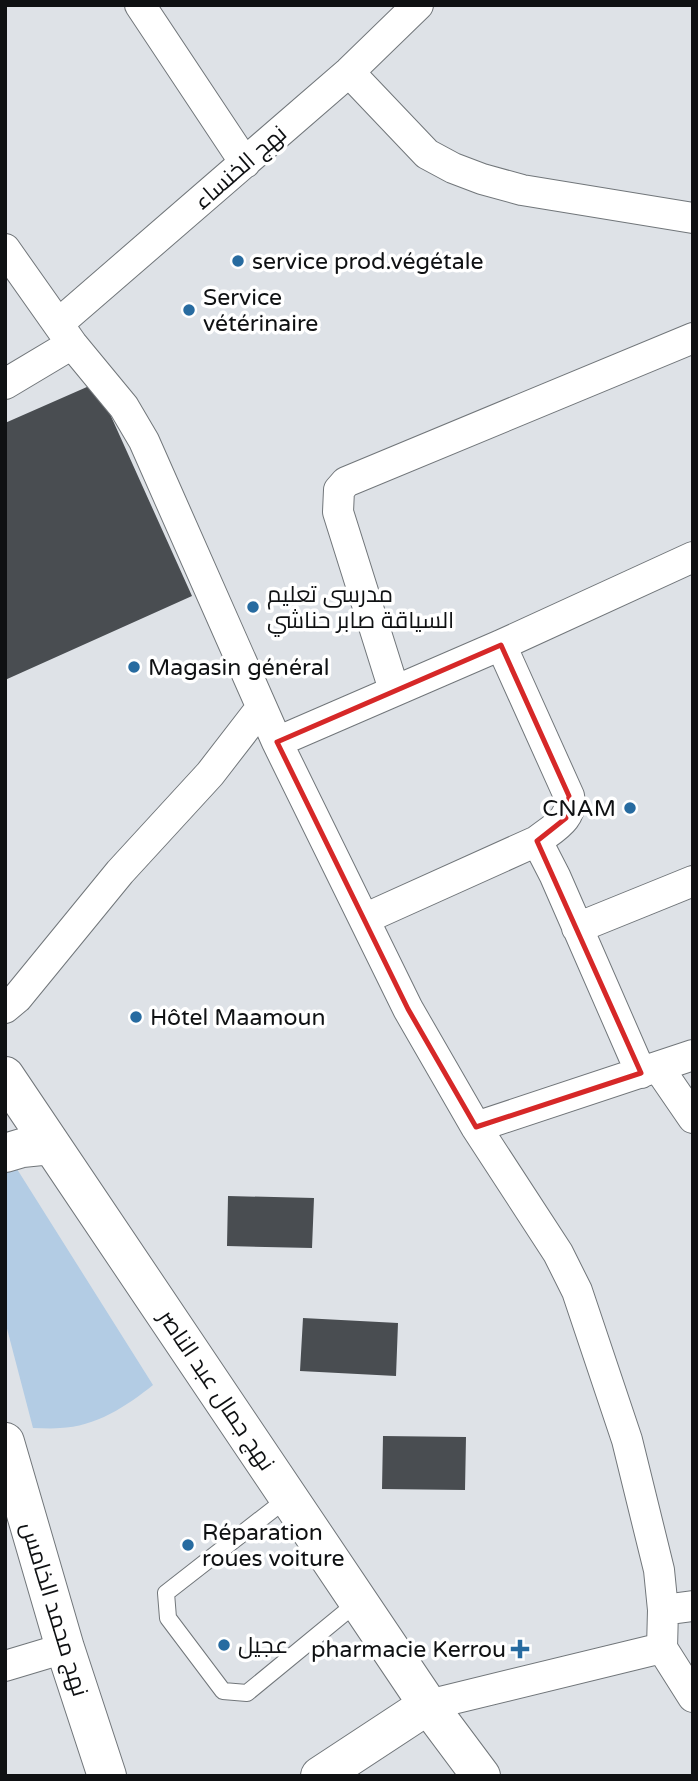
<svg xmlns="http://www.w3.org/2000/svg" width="698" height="1781" font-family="'Varela Round',Cairo,sans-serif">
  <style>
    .green { fill: #b3cce4 }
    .building { fill: #494d51 }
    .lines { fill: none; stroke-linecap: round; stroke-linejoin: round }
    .lane-casing { stroke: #71767a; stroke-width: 18 }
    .street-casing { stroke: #71767a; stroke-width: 32 }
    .primary-casing { stroke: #71767a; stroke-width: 40 }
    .lane { stroke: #fff; stroke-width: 16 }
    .street { stroke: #fff; stroke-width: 30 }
    .primary { stroke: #fff; stroke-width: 38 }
    .marked { fill: none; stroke: #d62828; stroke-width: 5; stroke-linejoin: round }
    .poi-dot { fill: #276ba0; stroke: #fff; stroke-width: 2.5 }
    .labels { text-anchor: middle; stroke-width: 7; stroke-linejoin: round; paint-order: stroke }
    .street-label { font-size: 23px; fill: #0f1113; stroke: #fff }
    .poi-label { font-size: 23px; fill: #0f1113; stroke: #fff; text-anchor: start }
  </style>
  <rect width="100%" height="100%" fill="#dee2e7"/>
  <!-- green -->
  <path class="green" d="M5,1150L153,1385C127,1406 95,1427 60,1428C51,1429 42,1428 33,1428L5,1321Z"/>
  <!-- building -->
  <path class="building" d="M96,383L192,596L5,680V423Z
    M228,1196L314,1198L312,1248L227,1246Z
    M303,1318L398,1323L396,1376L300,1371Z
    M383,1436L466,1437L465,1490L382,1489Z"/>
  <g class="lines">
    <defs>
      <path id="lane" d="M289,1497L166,1593L168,1618L223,1691L247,1693L359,1601"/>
      <path id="street" d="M140,5L245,163
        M349,72L427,154L453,168L482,179L522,190L693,218
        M5,249L72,344L124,407L144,441L277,742L408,1009L476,1127L558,1253L577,1291L627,1440L659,1570L663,1610L662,1648L693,1697
        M58,324L349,72L418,5
        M5,384L72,344
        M501,645L569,796C574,819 553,828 537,841L555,876L641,1073
        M394,690L338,512L339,490L346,482L693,338
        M277,742L501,645L693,557
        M364,919L537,841
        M577,928L693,881
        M5,1008L17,998L120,872L210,774L261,708
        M658,1067L693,1118
        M476,1127L693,1055
        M663,1610L693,1606
        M5,1666L65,1648
        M428,1705L662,1648"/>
      <path id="primary" d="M5,1076L428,1705L481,1776
        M5,1153L22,1148L51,1145
        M5,1442L65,1648L107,1776
        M320,1776L428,1705"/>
    </defs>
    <!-- lane casing -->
    <use href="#lane" class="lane-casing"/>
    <!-- street casing -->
    <use href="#street" class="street-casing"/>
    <!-- primary casing -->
    <use href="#primary" class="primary-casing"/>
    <!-- lane -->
    <use href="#lane" class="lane"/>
    <!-- street -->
    <use href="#street" class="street"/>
    <!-- primary -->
    <use href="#primary" class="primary"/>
  </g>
  <!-- marked area -->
  <path class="marked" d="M501,645L569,796L566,818L537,841L641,1073L476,1127L408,1009L277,742Z"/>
  <!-- markers -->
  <g class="poi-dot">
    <circle cx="238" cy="261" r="7"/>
    <circle cx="189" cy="310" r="7"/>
    <circle cx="253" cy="607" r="7"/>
    <circle cx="134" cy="667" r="7"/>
    <circle cx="630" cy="808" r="7"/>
    <circle cx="136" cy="1017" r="7"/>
    <circle cx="188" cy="1545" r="7"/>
    <circle cx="224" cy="1645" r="7"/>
    <path d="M516.5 1638.5h7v7h7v7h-7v7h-7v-7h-7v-7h7z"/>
  </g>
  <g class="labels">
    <!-- street labels -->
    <g class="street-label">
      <text transform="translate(240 167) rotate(-41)" y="8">نهج الخنساء</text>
      <text transform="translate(217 1390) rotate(56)" y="8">نهج جمال عبد الناصر</text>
      <text transform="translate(55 1609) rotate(73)" y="8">نهج محمد الخامس</text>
    </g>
    <!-- poi labels -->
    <g class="poi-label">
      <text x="252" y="269">service prod.végétale</text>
      <text x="203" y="305">Service<tspan x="203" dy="26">vétérinaire</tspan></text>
      <text x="267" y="602">مدرسى تعليم<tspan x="267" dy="26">السياقة صابر حناشي</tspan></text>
      <text x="148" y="675">Magasin général</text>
      <text x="616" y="816" text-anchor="end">CNAM</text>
      <text x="150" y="1025">Hôtel Maamoun</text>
      <text x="202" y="1540">Réparation<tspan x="202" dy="26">roues voiture</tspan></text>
      <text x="238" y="1653">عجيل</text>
      <text x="506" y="1657" text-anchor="end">pharmacie Kerrou</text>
    </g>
  </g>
  <!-- border -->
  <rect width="698" height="1781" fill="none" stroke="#0f1113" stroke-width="14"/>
</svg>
